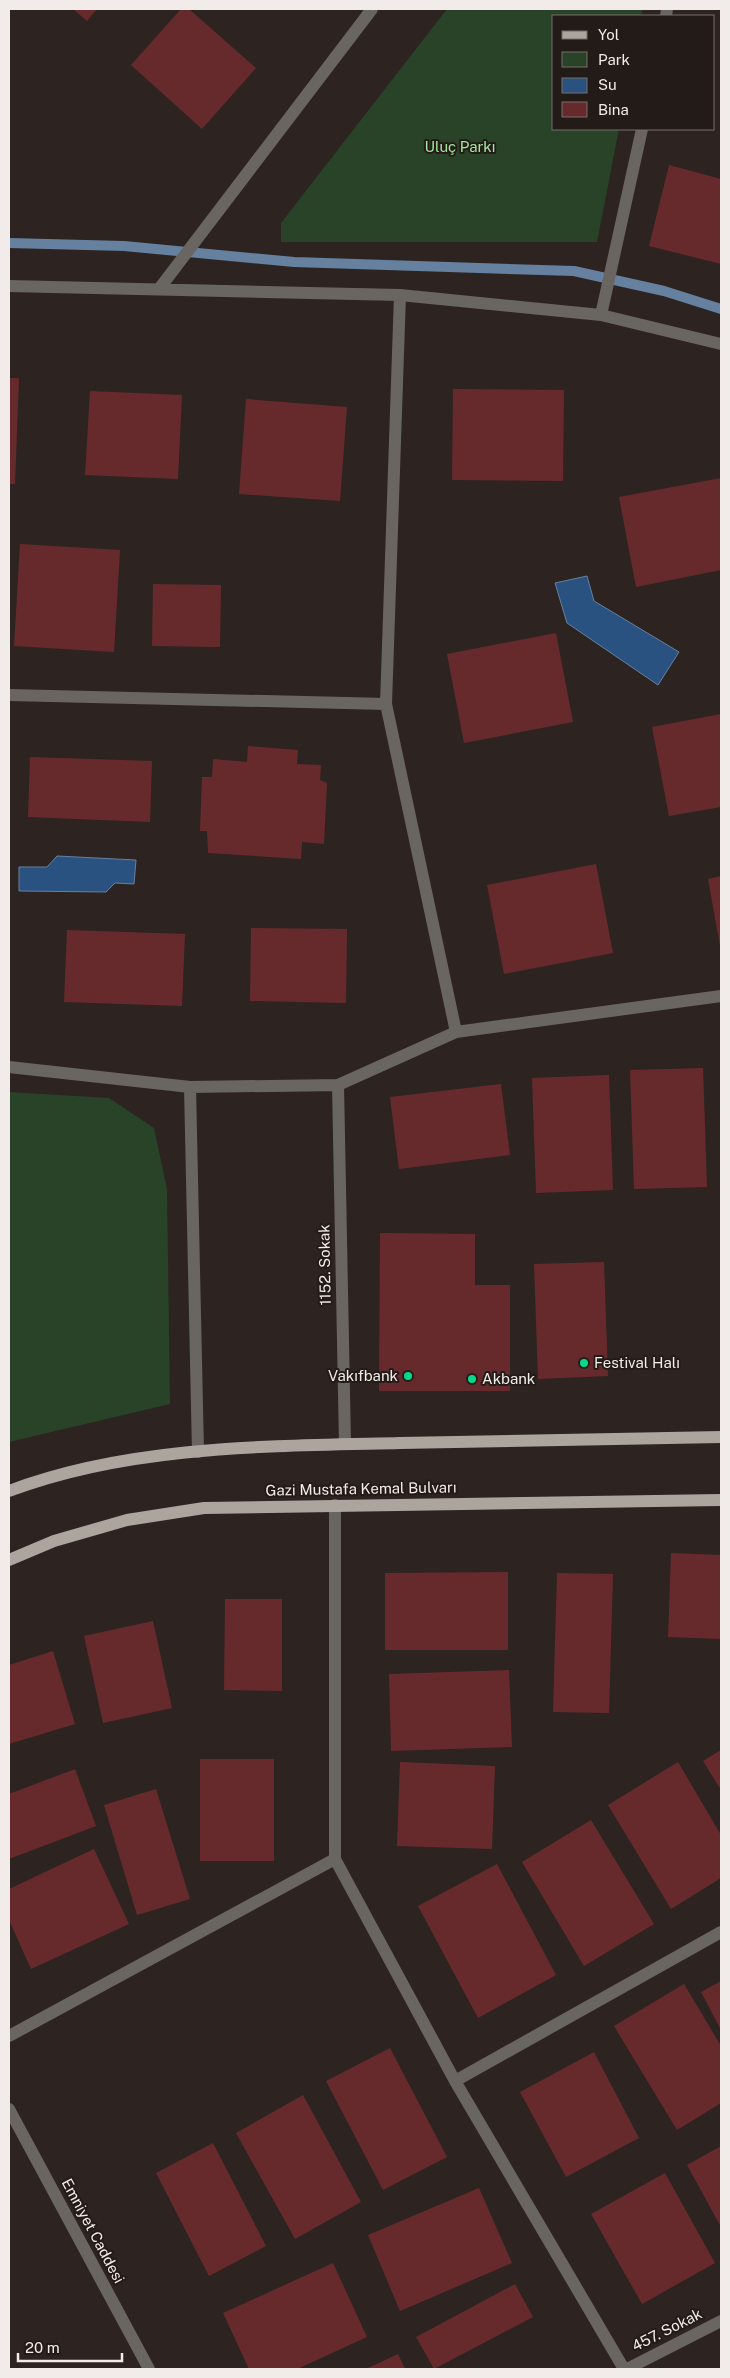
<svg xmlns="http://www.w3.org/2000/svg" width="730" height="2378" font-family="'Public Sans',sans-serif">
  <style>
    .green { fill: #284327 }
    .water { fill: #2a5280; stroke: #6680a0 }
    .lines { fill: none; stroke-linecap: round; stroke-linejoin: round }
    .stream { stroke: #6680a0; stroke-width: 10 }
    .building { fill: #672a2c }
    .street { stroke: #696662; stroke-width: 12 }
    .primary { stroke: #aba59d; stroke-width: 12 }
    .poi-dot { fill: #07d98b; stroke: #231b18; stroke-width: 2 }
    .labels { text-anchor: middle; stroke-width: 4; stroke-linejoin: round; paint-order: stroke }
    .park-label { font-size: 15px; fill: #a0e59e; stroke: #231b18 }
    .street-label { font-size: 15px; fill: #f1ebe9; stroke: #231b18 }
    .poi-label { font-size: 15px; fill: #f1ebe9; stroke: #231b18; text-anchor: start }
  </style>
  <rect width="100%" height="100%" fill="#2d2421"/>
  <!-- green -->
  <path class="green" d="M447,9H643L641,16H554V129H619L597,242H281V223Z
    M9,1092L109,1098L154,1128L167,1189L170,1404L9,1442Z"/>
  <!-- water -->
  <path class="water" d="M587,576L594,601L679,652L658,685L567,623L555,583Z
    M57,856L136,860L134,884L115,883L106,892L19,891V867H47Z"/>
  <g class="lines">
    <!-- stream -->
    <path class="stream" d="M9,243L124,246L294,262L574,271L664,291L721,309"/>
  </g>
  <!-- building -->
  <path class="building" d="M73,9H97L87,21Z
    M181,9H189L256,68L202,129L131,65Z
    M669,165L721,179V264L649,246Z
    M9,378H19L15,484H9Z
    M453,389L564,390L563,481L452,480Z
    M90,391L182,395L178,479L85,475Z
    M246,399L347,407L340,501L239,494Z
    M721,478V570L636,587L619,497Z
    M20,544L120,550L114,652L14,646Z
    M153,584L221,585L220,647L152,646Z
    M556,633L573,722L464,743L447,654Z
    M721,714V807L669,816L652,727Z
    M248,746L298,750L297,764L321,765L320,780L327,783L324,844L302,842L301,859L208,853L207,831H200L202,777H212L213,759L247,762Z
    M30,757L152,761L150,822L28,817Z
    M596,864L613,953L504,974L487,885Z
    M721,876V946H720L708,879Z
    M251,928L347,929L346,1003L250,1001Z
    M67,930L185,934L182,1006L64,1002Z
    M703,1068L707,1187L634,1189L630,1070Z
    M609,1075L613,1190L536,1193L532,1078Z
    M501,1084L510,1155L399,1169L390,1097Z
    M380,1233L475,1234V1285H510V1391H379Z
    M604,1262L608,1376L538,1379L534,1264Z
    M671,1553L721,1555V1639L668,1637Z
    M508,1572V1650H385V1573Z
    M557,1573L613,1574L609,1713L553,1712Z
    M225,1599H282V1691L224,1690Z
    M153,1621L172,1708L103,1723L84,1636Z
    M53,1651L75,1724L9,1744V1665Z
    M509,1670L512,1747L391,1751L389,1674Z
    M721,1750V1790L703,1761Z
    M200,1759H274V1861H200Z
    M400,1762L495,1766L492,1849L397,1846Z
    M678,1762L721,1835V1878L671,1909L608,1805Z
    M75,1769L96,1826L9,1859V1794Z
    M156,1789L190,1899L137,1915L104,1805Z
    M591,1820L654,1924L584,1966L522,1862Z
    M94,1849L129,1924L31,1969L9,1920V1889Z
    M497,1864L556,1975L478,2018L418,1906Z
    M721,1981V2030L701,1992Z
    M684,1984L721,2046V2103L677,2130L614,2026Z
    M390,2048L447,2157L383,2190L326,2081Z
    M594,2052L639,2138L566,2177L520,2092Z
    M303,2095L361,2202L295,2239L236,2133Z
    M213,2143L266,2246L209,2276L156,2173Z
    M721,2146V2227L687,2165Z
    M665,2173L715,2263L642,2304L591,2214Z
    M479,2188L512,2263L400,2311L368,2235Z
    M333,2263L367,2337L297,2369H249L223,2313Z
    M515,2284L533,2317L434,2369L416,2337Z
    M398,2354L405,2369H366Z"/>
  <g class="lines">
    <!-- street -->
    <path class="street" d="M666,16L667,9
      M9,286L400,295L601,315L721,344
      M159,289L372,9
      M400,295L386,704L456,1032
      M601,315L642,129
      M9,695L386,704
      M9,1067L190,1087L338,1085L456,1032L721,996
      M338,1085L345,1444
      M190,1087L198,1452
      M335,1505V1859L455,2081L624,2369
      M9,2036L335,1859
      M455,2081L721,1932
      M9,2109L149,2369
      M627,2369L721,2321"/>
    <!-- primary -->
    <path class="primary" d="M9,1491C130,1445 272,1446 400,1443C507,1441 614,1439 721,1437
      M9,1560L54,1541L127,1520L204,1508L721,1500"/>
  </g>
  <!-- markers -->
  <g class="poi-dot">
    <circle cx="584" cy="1363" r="5"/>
    <circle cx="408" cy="1376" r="5"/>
    <circle cx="472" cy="1379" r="5"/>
  </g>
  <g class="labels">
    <!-- park labels -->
    <g class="park-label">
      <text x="460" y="152">Uluç Parkı</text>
    </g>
    <!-- street labels -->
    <g class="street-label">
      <text transform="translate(325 1265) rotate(-91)" y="5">1152. Sokak</text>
      <text transform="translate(361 1489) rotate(-1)" y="5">Gazi Mustafa Kemal Bulvarı</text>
      <text transform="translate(93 2231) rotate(62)" y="5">Emniyet Caddesi</text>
      <text transform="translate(667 2330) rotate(-27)" y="5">457. Sokak</text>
    </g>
    <!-- poi labels -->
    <g class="poi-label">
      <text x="594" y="1368">Festival Halı</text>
      <text x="398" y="1381" text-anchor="end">Vakıfbank</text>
      <text x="482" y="1384">Akbank</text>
    </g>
  </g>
  <!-- border -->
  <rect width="730" height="2378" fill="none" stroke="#f1ebe9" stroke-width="20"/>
  <!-- legend -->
  <rect x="552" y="15" width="162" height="115" fill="#231b18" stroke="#756e6c"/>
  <rect x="562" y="31" width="25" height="8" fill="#aba59d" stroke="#756e6c"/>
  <text x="598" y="40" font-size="15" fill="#f1ebe9">Yol</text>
  <rect x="562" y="52" width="25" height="15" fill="#284327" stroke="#756e6c"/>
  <text x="598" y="65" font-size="15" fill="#f1ebe9">Park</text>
  <rect x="562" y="78" width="25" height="15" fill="#2a5280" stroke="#756e6c"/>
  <text x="598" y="90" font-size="15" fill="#f1ebe9">Su</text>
  <rect x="562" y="102" width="25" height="15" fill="#672a2c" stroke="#756e6c"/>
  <text x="598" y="115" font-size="15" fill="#f1ebe9">Bina</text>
  <!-- scale -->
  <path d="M18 2353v8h104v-8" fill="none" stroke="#f1ebe9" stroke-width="2.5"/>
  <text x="25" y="2353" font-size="15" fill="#f1ebe9" stroke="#231b18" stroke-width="4" paint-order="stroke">20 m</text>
</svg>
